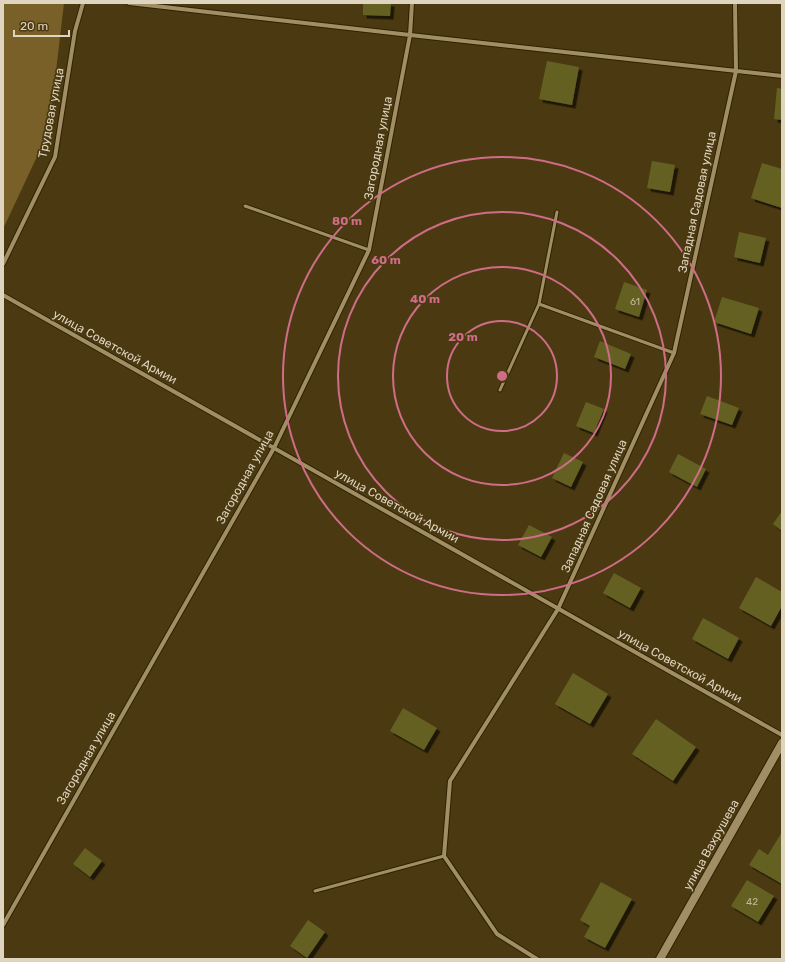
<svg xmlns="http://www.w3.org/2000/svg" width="785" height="962" font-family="Rubik,sans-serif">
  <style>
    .green { fill: #786028 }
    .building { fill: #646024; filter: url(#shadow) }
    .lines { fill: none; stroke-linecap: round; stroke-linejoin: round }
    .lane-casing { stroke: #2e2203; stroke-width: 5 }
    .street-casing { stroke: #2e2203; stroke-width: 6 }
    .secondary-casing { stroke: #2e2203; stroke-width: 10 }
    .lane { stroke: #a18e64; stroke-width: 3 }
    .street { stroke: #a18e64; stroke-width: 4 }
    .secondary { stroke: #a18e64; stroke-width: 8 }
    .ring { fill: none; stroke: #cf6d88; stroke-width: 2 }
    .labels { text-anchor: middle; stroke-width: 3.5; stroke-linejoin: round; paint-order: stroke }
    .number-label { font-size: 10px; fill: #c0b798 }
    .street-label { font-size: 12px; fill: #ded4bf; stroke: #4b3a11 }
    .centre { fill: #cf6d88; stroke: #4b3a11; stroke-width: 2 }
    .ring-label { font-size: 12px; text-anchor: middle; font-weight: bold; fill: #cf6d88; stroke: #4b3a11; stroke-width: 3.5; stroke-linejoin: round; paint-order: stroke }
  </style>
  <defs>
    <filter id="shadow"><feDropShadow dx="3.5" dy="3.5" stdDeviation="0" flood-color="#0009"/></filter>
  </defs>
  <rect width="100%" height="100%" fill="#4b3a11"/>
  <!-- green -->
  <path class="green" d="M3,3H64L49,131L3,229Z"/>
  <!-- building -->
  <path class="building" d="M363,3H391L390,16L363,15Z
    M547,61L579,67L572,105L539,99Z
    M777,88L782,89V120L774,119Z
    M652,161L675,165L670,192L647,188Z
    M762,163L782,169V208L751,198Z
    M739,232L766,238L760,263L734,257Z
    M624,282L647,290L639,317L615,309Z
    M722,297L759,308L751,334L714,322Z
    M600,341L631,354L625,369L594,357Z
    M707,396L739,408L732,425L700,414Z
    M586,402L604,409L594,433L576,426Z
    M564,453L583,462L571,487L552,478Z
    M678,454L706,469L697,487L669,472Z
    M782,511V531L773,524Z
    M529,525L552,537L541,557L518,545Z
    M614,573L641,588L630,608L603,593Z
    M756,577L782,592V606L771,626L739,608Z
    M703,618L739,638L728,659L692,639Z
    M573,673L608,694L590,724L555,704Z
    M403,708L437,728L424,750L390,731Z
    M656,719L696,747L673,781L632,754Z
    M782,832V884L749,865L759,849L768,855Z
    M85,848L102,861L90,877L73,864Z
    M747,880L774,896L758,922L731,906Z
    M601,882L632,899L605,948L584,937L590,926L580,920Z
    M308,920L325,932L307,958L290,946Z"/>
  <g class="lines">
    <defs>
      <path id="lane" d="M245,206L369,250
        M539,304L674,353
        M500,390L539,304L557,212
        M315,891L444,856"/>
      <path id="street" d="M129,3L410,35L782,76
        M3,264L55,157L75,31L83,3
        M3,295L782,735
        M3,925L274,448L369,250L410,35L412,3
        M537,959L497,934L444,856L450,781L558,609L674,353L736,71L735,3"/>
      <path id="secondary" d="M660,959L782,743"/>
    </defs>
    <!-- lane casing -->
    <use href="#lane" class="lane-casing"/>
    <!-- street casing -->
    <use href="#street" class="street-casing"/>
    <!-- secondary casing -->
    <use href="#secondary" class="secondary-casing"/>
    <!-- lane -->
    <use href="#lane" class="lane"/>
    <!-- street -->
    <use href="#street" class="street"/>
    <!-- secondary -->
    <use href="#secondary" class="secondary"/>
  </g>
  <!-- distance rings -->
  <g class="ring">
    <circle cx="502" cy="376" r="55"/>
    <circle cx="502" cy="376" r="109"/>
    <circle cx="502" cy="376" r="164"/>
    <circle cx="502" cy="376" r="219"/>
  </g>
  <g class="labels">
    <!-- number labels -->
    <g class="number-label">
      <text x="635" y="305">61</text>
      <text x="752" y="905">42</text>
    </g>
    <!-- street labels -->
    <g class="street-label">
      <text transform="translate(51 113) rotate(-79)" y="4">Трудовая улица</text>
      <text transform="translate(378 148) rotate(-79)" y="4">Загородная улица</text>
      <text transform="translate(697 202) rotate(-78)" y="4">Западная Садовая улица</text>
      <text transform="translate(115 347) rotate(29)" y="4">улица Советской Армии</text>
      <text transform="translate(245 477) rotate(-61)" y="4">Загородная улица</text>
      <text transform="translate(397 506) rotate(29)" y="4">улица Советской Армии</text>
      <text transform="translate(594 506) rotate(-66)" y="4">Западная Садовая улица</text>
      <text transform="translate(680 666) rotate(29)" y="4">улица Советской Армии</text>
      <text transform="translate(86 758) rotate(-60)" y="4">Загородная улица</text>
      <text transform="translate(711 845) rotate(-61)" y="4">улица Вахрушева</text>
    </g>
  </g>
  <circle cx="502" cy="376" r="6" class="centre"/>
  <g class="ring-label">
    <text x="347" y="225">80 m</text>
    <text x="386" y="264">60 m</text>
    <text x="425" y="303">40 m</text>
    <text x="463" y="341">20 m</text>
  </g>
  <!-- border -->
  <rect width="785" height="962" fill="none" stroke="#ded4bf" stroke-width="8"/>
  <!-- scale -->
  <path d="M14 30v6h55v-6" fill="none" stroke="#ded4bf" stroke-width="2"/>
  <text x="20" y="30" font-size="12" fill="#ded4bf" stroke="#4b3a11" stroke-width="3" paint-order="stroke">20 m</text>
</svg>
